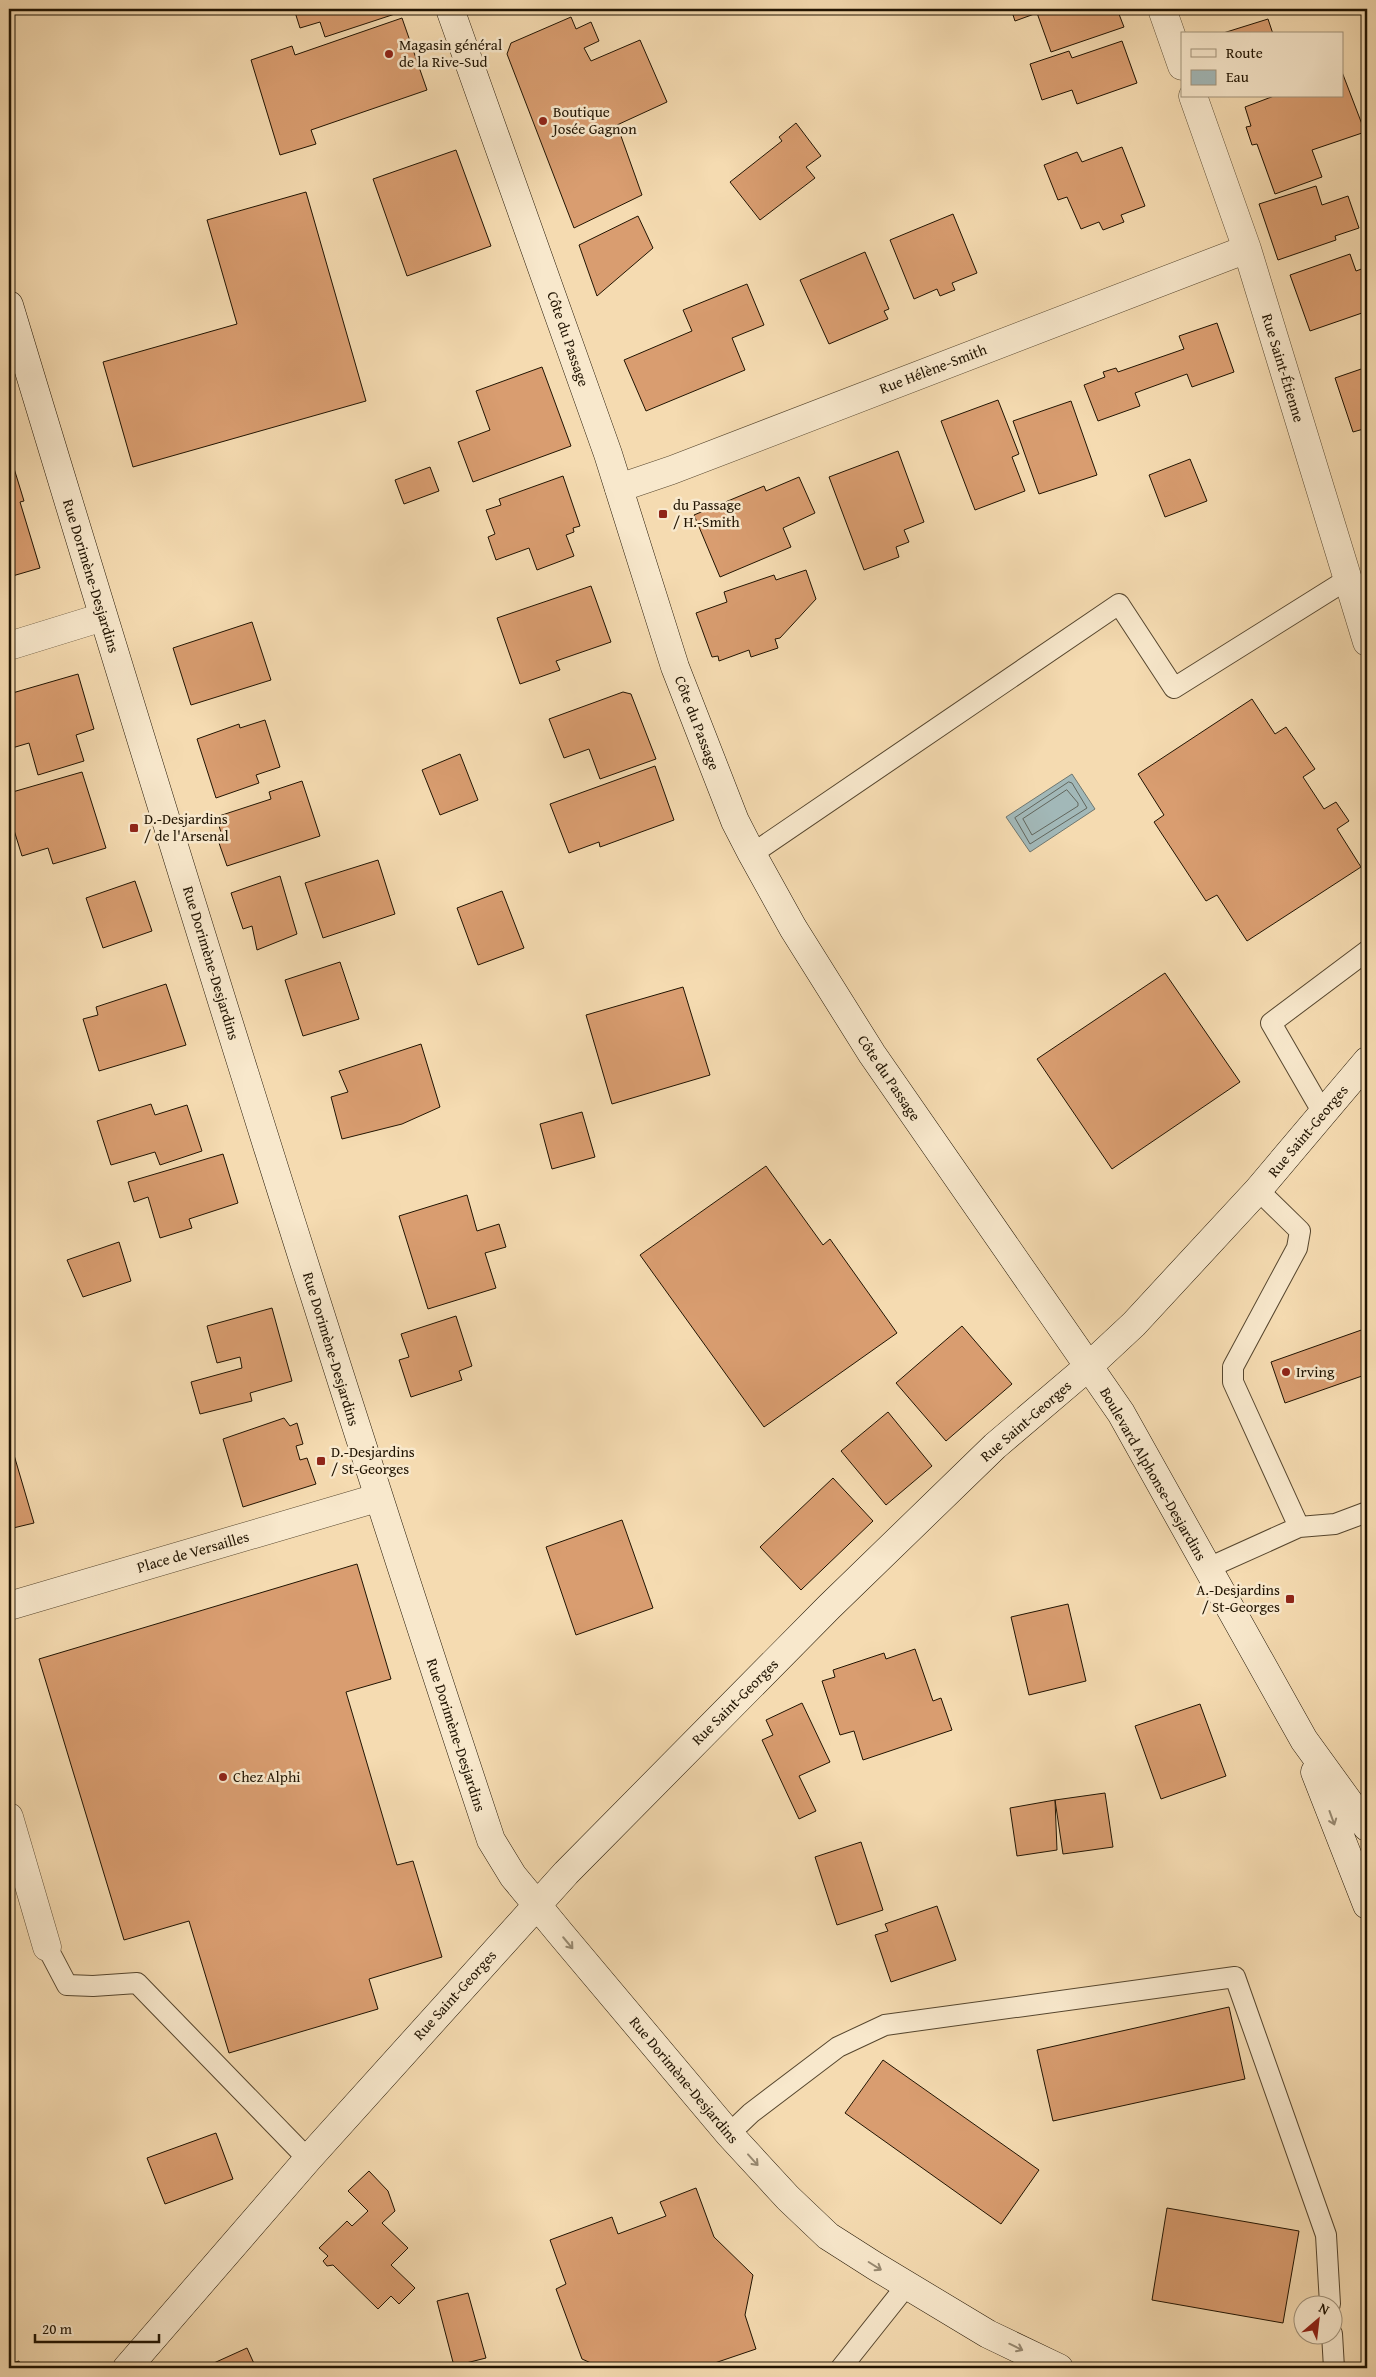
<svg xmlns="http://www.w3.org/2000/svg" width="1376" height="2377" font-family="'Gentium Book Plus',serif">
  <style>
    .water { fill: #a2b8b8; stroke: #6e766f }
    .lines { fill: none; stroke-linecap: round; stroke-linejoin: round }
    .shore { stroke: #62665d; stroke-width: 1 }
    .building { fill: #d99d70; stroke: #211402 }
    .lane-casing { stroke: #56462e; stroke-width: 22 }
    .street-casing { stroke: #56462e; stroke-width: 29 }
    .secondary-casing { stroke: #211402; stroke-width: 29 }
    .lane { stroke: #f8e8cc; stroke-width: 20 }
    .street { stroke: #f8e8cc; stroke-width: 28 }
    .secondary { stroke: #f8e8cc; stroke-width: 28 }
    .oneway { stroke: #978971 }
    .poi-dot { fill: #8f2418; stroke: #f8e8cc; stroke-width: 2 }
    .labels { text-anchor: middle; stroke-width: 5; stroke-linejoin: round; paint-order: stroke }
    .poi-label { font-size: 15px; fill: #211402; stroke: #f8e8cc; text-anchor: start }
    .street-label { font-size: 15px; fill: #211402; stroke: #f8e8cc }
  </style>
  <rect width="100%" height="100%" fill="#f5dbb1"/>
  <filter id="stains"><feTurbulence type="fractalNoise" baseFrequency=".004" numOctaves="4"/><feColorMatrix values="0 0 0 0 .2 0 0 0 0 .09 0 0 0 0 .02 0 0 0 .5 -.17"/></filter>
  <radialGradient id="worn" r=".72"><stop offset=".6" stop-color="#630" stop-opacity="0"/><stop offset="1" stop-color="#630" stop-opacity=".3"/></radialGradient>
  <!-- water -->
  <path class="water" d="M1072,774L1095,809L1030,852L1006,817Z"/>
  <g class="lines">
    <!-- shore -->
    <path class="shore" d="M1069,782L1072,783L1087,808L1030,844L1015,818Z
      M1067,790L1078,803V806L1032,835L1023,819Z"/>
  </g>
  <!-- building -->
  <path class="building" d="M294,9H403L404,11L325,37L320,22L300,28Z
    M1011,9H1117L1124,27L1051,52L1037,13L1015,21Z
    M571,17L576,29L591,22L599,41L584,48L591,61L640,40L667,102L617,125L642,195L574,228L507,54L511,43Z
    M402,18L427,90L311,130L316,144L280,155L251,60L292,46L295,55Z
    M1268,19L1273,34H1220Z
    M1122,41L1137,83L1077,104L1072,90L1042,100L1030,64L1069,51L1072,58Z
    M1342,72L1365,132L1312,150L1322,177L1275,194L1257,144L1252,145L1246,127L1251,126L1245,107L1274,96H1342Z
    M796,123L821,156L806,167L815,178L760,220L730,182L782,141L779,137Z
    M1122,147L1145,206L1121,215L1124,222L1103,230L1099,222L1081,229L1067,197L1058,200L1044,165L1077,152L1082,162Z
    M456,150L491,246L407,276L373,179Z
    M1316,186L1322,205L1348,196L1359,228L1335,236L1336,240L1278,260L1259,204Z
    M306,192L366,401L133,467L103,362L237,324L207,220Z
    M953,214L977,273L952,283L955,290L940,296L937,289L914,299L890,240Z
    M638,216L653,248L597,296L579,245Z
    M865,252L889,309L884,311L888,319L829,344L800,280Z
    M1350,254L1356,271L1367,267V322L1365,323L1362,313L1310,331L1290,275Z
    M747,284L764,325L732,338L745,370L646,411L624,360L692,331L683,310Z
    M1217,323L1234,372L1192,387L1187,374L1135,393L1140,406L1098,421L1084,385L1105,377L1103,372L1116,368L1118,372L1184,349L1179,336Z
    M542,367L571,446L473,482L458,442L490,430L476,391Z
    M1367,367V428L1353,432L1335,378Z
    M998,400L1019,454L1012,457L1025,491L975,510L941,421Z
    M1071,401L1097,475L1039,494L1013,421Z
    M898,451L924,522L904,530L909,542L896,547L899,557L864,570L829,477Z
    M9,452L24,501L20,502L40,568L9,577Z
    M1190,459L1207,501L1165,517L1149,475Z
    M430,467L439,491L404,504L395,480Z
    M563,476L580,526L573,528L574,532L566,535L574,556L537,570L529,548L496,560L488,537L495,534L486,510L501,505L499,499Z
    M799,477L815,513L783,528L791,547L720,577L694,515L764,486L766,491Z
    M806,570L816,599L780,638L775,639L778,648L751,657L749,650L719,661L718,656L712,657L696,613L727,602L724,592L774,575L776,580Z
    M591,586L611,642L556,661L560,670L520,684L497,618Z
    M252,622L271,680L191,705L173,648Z
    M78,674L94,729L76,735L84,761L38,775L29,743L12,748L9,738V694Z
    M623,692L631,694L656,759L600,779L589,749L564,758L549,719Z
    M1252,699L1275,734L1286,727L1315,769L1303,777L1324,809L1336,802L1349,821L1337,829L1361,867L1247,941L1217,895L1206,901L1154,822L1164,815L1138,774Z
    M265,720L280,767L256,775L259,783L216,798L197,739L239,724L240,728Z
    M460,754L478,800L440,815L422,770Z
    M655,766L674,820L600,847L599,842L569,853L550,804Z
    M82,772L106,848L53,864L48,848L22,856L9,814V793Z
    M302,781L320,836L227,866L219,843L224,841L216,817L271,799L269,792Z
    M378,860L395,914L323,938L305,883Z
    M280,876L297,934L257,950L252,926L243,929L231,893Z
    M135,881L152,931L103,948L86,898Z
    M502,891L524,948L478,965L457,908Z
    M340,962L359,1019L303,1036L285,980Z
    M1165,973L1240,1082L1112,1169L1037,1059Z
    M166,984L186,1045L99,1071L83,1019L98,1015L96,1007Z
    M683,987L710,1075L612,1104L586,1015Z
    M421,1044L440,1107L402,1124L342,1139L331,1097L348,1092L339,1071Z
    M151,1104L155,1115L187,1105L202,1151L160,1165L155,1152L111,1165L97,1121Z
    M582,1112L595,1157L552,1169L540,1124Z
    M223,1154L238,1203L189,1219L192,1228L160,1238L148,1197L134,1202L128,1182Z
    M766,1166L823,1245L830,1239L897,1333L764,1427L640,1255Z
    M467,1195L477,1231L499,1224L506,1247L485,1253L496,1288L428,1309L399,1216Z
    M119,1242L131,1281L83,1297L67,1260Z
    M272,1308L292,1381L250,1393L252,1401L200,1414L191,1382L242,1368L240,1357L217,1363L207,1326Z
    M456,1316L472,1366L459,1371L462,1380L411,1397L399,1360L409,1357L401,1334Z
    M962,1326L1012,1384L946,1441L896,1383Z
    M1367,1328V1392L1362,1376L1285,1403L1271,1362Z
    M888,1412L932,1466L886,1505L841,1451Z
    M284,1418L290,1426L297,1423L303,1444L296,1446L300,1460L307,1458L316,1484L243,1507L223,1439Z
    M9,1438L34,1523L9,1529Z
    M833,1478L873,1521L801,1590L760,1547Z
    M622,1520L653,1608L576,1635L546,1547Z
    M357,1564L391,1679L346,1692L397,1865L413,1861L442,1957L369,1979L378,2009L229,2053L189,1921L124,1940L39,1659Z
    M1068,1604L1086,1681L1029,1695L1011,1617Z
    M915,1649L933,1701L941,1698L952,1730L863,1760L854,1731L840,1735L822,1681L835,1677L833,1670L884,1653L886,1659Z
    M802,1703L830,1762L799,1776L816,1811L799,1819L762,1740L773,1735L766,1720Z
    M1200,1704L1226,1776L1161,1799L1135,1726Z
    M1105,1793L1113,1847L1063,1854L1055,1800Z
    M1055,1800L1057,1850L1017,1856L1010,1808Z
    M861,1842L883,1910L837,1925L815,1857Z
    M937,1906L956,1960L891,1982L875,1935L888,1931L885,1924Z
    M1229,2007L1245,2079L1053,2121L1037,2050Z
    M883,2060L1039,2170L1001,2224L845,2113Z
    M216,2133L233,2179L165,2204L147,2158Z
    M369,2171L388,2191L395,2211L382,2223L408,2248L391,2265L415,2288L399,2304L391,2296L378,2309L333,2265L327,2266L323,2261L328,2256L319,2248L347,2221L352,2226L368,2211L348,2191Z
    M696,2188L714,2237L753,2275L745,2315L756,2349L700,2368H593L591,2363L582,2359L556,2289L566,2284L550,2240L612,2217L618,2234L666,2216L660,2202Z
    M1167,2208L1299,2231L1283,2323L1152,2300Z
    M468,2293L486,2358L454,2366L437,2301Z
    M247,2348L256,2368H206L205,2367Z
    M19,2361L21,2368H9V2364Z"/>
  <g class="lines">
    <defs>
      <path id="lane" d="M752,854L1119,604L1174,688L1348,579
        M1323,1113L1271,1023L1367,951
        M1258,1190L1300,1231L1297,1248L1233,1367V1382L1299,1527
        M1208,1568L1299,1527L1335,1524L1367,1512
        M47,1947L67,1985L93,1986L137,1983L308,2159
        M729,2134L751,2113L838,2047L885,2025L1235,1977L1326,2235L1330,2304
        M1332,2334L1334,2368
        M841,2368L907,2285"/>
      <path id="street" d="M1162,9L1182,66
        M1193,96L1247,249L1367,642
        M619,488L672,470L1247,249
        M9,646L103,617
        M9,1606L377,1498
        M9,1817L47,1947"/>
      <path id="secondary" d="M450,9L608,454L675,667L735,821L752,854L793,928L872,1054L1121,1413L1304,1740L1367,1827
        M9,305C164,818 322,1331 491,1840L513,1876L560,1933L729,2134L788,2198L828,2236L875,2266L988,2334L1059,2368
        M1315,1772L1367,1905
        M127,2368L308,2159L566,1873L829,1607L995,1446L1089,1366L1134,1324L1258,1190L1367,1061"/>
    </defs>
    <!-- lane casing -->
    <use href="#lane" class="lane-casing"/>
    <!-- street casing -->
    <use href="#street" class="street-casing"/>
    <!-- secondary casing -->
    <use href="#secondary" class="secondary-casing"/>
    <!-- lane -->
    <use href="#lane" class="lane"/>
    <!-- street -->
    <use href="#street" class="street"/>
    <!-- secondary -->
    <use href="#secondary" class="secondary"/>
  </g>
  <!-- one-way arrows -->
  <defs><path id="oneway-shaft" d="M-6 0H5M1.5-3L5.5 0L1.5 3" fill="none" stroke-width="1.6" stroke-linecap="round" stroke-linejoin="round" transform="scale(1.25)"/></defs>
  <g class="oneway">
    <use href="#oneway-shaft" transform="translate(1332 1818) rotate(70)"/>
    <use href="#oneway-shaft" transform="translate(568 1943) rotate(50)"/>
    <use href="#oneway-shaft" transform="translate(753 2160) rotate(48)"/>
    <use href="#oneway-shaft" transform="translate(875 2266) rotate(32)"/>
    <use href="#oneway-shaft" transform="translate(1016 2347) rotate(26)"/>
  </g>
  <!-- markers -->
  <g class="poi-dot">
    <circle cx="389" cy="54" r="5"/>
    <circle cx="543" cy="121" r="5"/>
    <rect x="658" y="509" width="10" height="10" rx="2.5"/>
    <rect x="129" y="823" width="10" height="10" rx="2.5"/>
    <circle cx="1286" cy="1372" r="5"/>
    <rect x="316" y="1456" width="10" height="10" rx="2.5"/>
    <rect x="1285" y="1594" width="10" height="10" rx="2.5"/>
    <circle cx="223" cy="1777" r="5"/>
  </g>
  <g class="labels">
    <!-- poi labels -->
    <g class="poi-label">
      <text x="399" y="50">Magasin général<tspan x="399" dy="17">de la Rive-Sud</tspan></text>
      <text x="553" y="117">Boutique<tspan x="553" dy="17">Josée Gagnon</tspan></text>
      <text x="673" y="510">du Passage<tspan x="673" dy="17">/ H.-Smith</tspan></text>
      <text x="144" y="824">D.-Desjardins<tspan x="144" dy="17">/ de l'Arsenal</tspan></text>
      <text x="1296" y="1377">Irving</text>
      <text x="331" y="1457">D.-Desjardins<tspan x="331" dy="17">/ St-Georges</tspan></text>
      <text x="1280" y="1595" text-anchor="end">A.-Desjardins<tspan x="1280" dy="17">/ St-Georges</tspan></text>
      <text x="233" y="1782">Chez Alphi</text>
    </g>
    <!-- street labels -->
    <g class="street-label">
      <text transform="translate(568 339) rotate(71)" y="5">Côte du Passage</text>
      <text transform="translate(1283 368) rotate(73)" y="5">Rue Saint-Étienne</text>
      <text transform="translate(933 369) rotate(-21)" y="5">Rue Hélène-Smith</text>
      <text transform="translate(91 576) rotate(73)" y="5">Rue Dorimène-Desjardins</text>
      <text transform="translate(697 723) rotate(69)" y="5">Côte du Passage</text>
      <text transform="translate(211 963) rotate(73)" y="5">Rue Dorimène-Desjardins</text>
      <text transform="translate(889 1078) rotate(56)" y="5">Côte du Passage</text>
      <text transform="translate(1308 1131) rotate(-50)" y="5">Rue Saint-Georges</text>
      <text transform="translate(331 1349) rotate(73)" y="5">Rue Dorimène-Desjardins</text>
      <text transform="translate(1026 1421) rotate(-41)" y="5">Rue Saint-Georges</text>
      <text transform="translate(1153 1474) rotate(60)" y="5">Boulevard Alphonse-Desjardins</text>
      <text transform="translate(193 1552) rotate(-16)" y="5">Place de Versailles</text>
      <text transform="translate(735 1702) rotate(-45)" y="5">Rue Saint-Georges</text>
      <text transform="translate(456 1735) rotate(72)" y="5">Rue Dorimène-Desjardins</text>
      <text transform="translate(455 1995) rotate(-48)" y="5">Rue Saint-Georges</text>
      <text transform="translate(684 2080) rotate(50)" y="5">Rue Dorimène-Desjardins</text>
    </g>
  </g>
  <!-- margin -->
  <rect width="1376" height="2377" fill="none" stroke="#f5dbb1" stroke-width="30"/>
  <rect x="10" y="10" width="1356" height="2357" fill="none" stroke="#211402" stroke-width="2.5"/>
  <rect x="15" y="15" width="1346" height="2347" fill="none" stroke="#211402"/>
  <!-- legend -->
  <rect x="1181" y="32" width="162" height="65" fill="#f8e8cc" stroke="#a2937b"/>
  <rect x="1191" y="49" width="25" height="8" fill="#f8e8cc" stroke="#a2937b"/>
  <text x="1226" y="58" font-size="15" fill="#211402">Route</text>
  <rect x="1191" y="70" width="25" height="15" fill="#a2b8b8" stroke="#a2937b"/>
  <text x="1226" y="82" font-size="15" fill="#211402">Eau</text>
  <!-- north arrow -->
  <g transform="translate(1318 2320) rotate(28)"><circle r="24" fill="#f8e8cc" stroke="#a2937b"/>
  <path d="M0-4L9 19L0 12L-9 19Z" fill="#8f2418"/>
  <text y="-8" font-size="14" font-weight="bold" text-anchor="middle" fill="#211402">N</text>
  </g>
  <!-- scale -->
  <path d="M35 2334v8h124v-8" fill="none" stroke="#211402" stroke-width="2.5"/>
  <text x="42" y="2334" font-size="15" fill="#211402" stroke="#f8e8cc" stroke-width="4" paint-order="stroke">20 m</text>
  <rect width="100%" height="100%" filter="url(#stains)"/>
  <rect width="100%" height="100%" fill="url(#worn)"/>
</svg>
